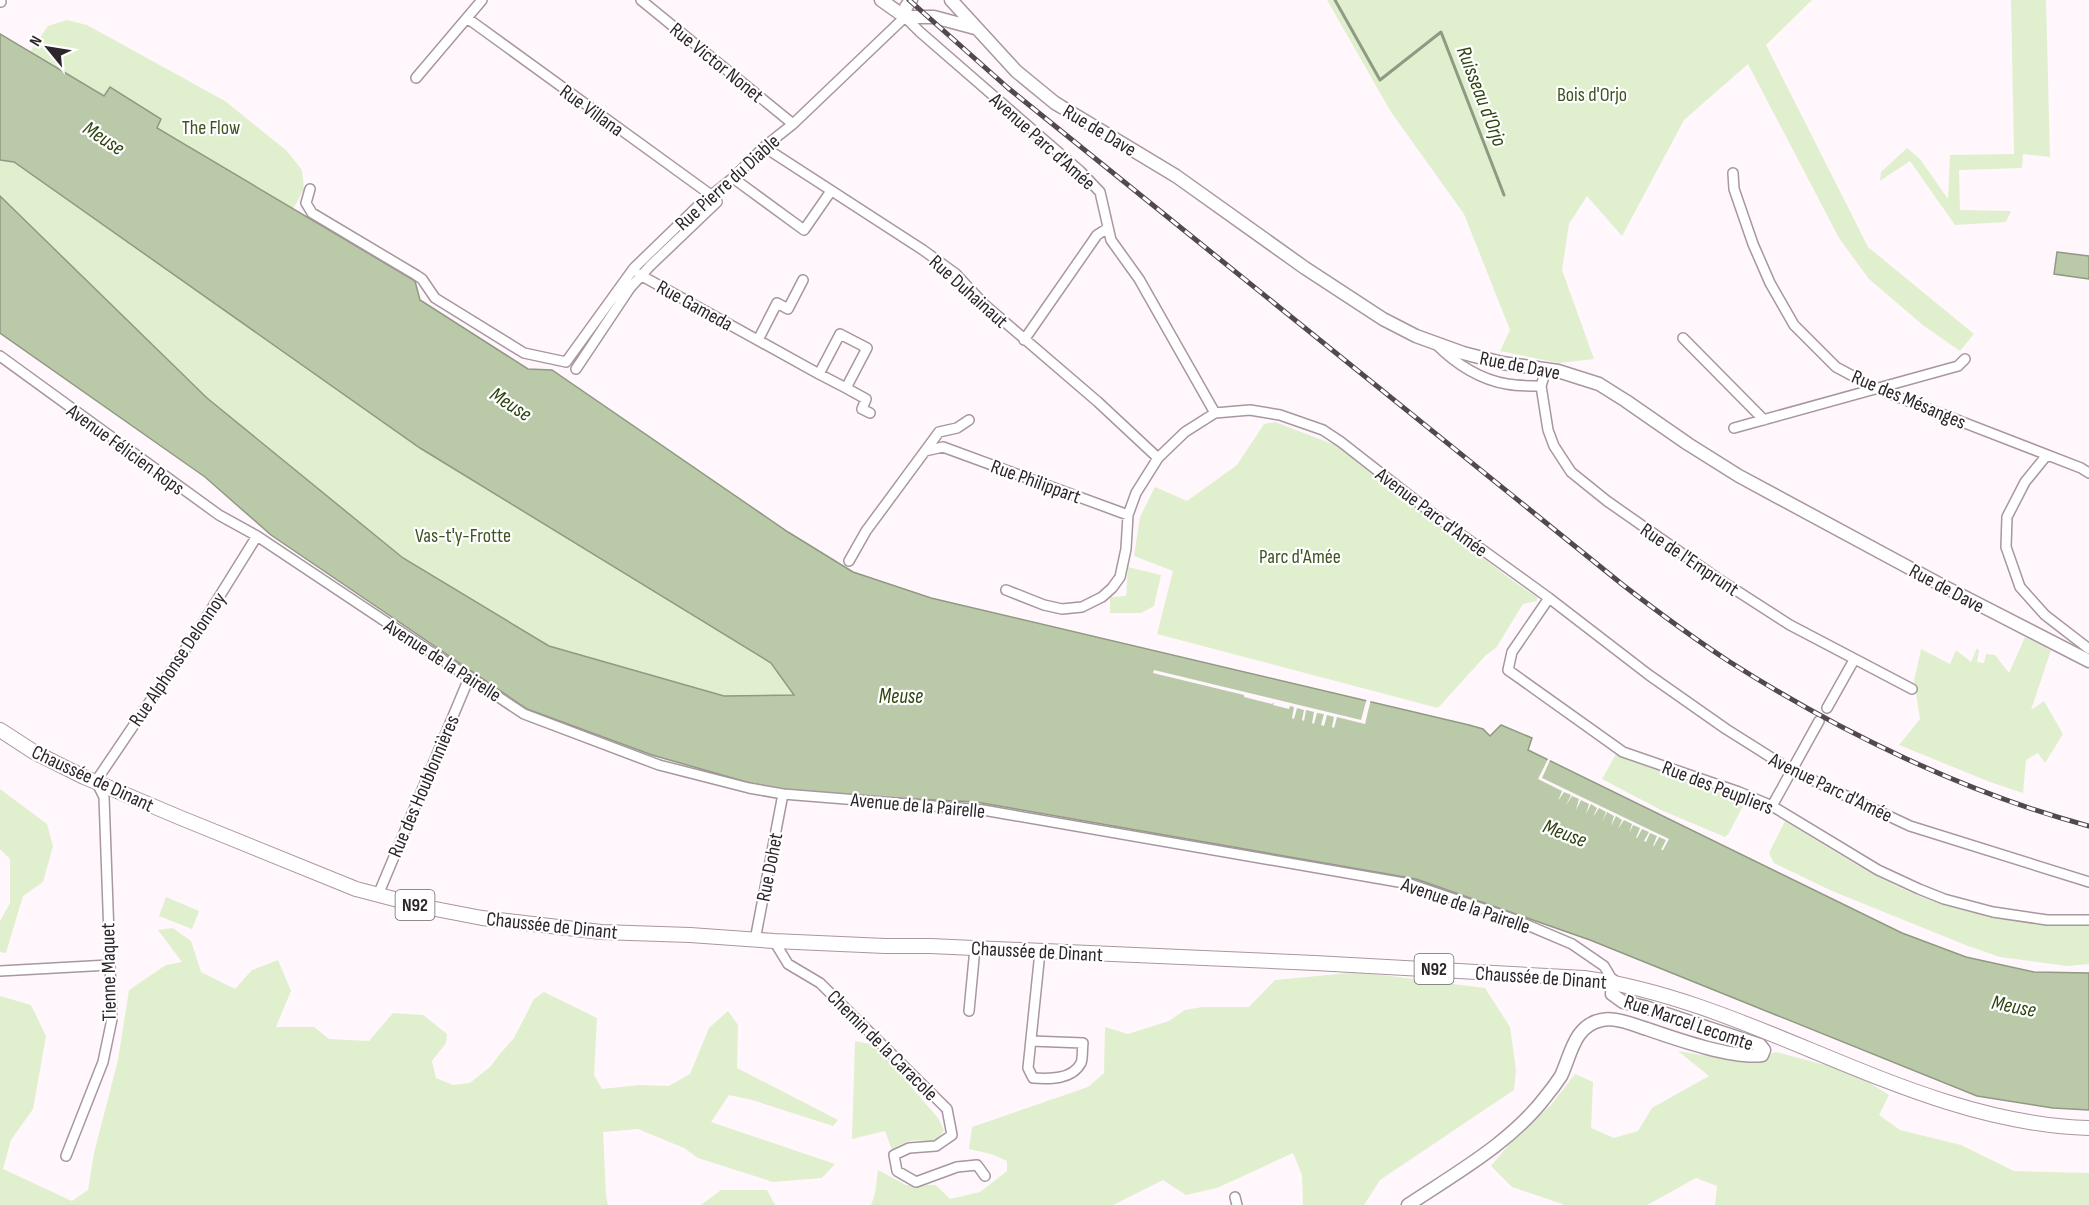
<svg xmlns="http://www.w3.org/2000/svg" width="2089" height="1205" font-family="'Sofia Sans Condensed',sans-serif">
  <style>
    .green { fill: #e0f0ce }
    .water { fill: #bacaa9; stroke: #909983; stroke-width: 1.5 }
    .pier { fill: #fff7fc }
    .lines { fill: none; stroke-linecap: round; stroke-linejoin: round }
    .stream { stroke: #909983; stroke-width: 3 }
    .street-casing { stroke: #a896a1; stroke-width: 12 }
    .secondary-casing { stroke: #a896a1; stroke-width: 15 }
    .primary-casing { stroke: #a896a1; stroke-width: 16 }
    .street { stroke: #fff; stroke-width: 9 }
    .secondary { stroke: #fff; stroke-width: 12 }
    .primary { stroke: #fff; stroke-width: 14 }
    .rail-casing { stroke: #51494e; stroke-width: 5 }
    .rail { stroke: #fff; stroke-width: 3; stroke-dasharray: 9; stroke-linecap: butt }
    .labels { text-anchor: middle; stroke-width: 4.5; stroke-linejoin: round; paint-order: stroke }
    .shield { fill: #fff; stroke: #6c676b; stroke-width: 1.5 }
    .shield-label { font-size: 18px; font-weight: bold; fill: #2d262b }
    .street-label { font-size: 20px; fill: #2d262b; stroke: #fff }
    .park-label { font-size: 20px; fill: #405422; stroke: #fff }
    .water-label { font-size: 21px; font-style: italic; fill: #304411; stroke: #fff }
  </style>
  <rect width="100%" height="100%" fill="#fff7fc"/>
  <!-- green -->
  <path class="green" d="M1327,0H1812L1766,45L1868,247L1974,334L1960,351L1924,326L1869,279L1839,238L1748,64L1684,120L1622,236L1587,196L1569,224L1562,270L1594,359L1559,363L1500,351L1510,330L1464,214L1391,112Z
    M2011,0H2046L2050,157L2023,154L2022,168L1959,170L1960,210L2011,211L2006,222L1955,225L1910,161L1880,181L1881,172L1907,148L1920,159L1948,199L1950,155L2014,154Z
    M67,20L87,25L225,101L287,151L302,170L304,189L293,209L157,128L111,87L104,96L30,52L48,26Z
    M0,160L14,162L420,448L772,663L795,696H724L549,646L403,558L207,398L0,196Z
    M1275,422L1338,446L1513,581L1537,597V601L1523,604L1496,648L1486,655L1438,708L1157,634L1173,571L1134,556L1140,517L1155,487L1187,501L1237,465L1264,424Z
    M1128,567L1161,575L1154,606L1141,613H1110V597L1126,596Z
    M2025,637L2051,650L2031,710L2044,701L2063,734L2045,763L2038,753L2026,760L2023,793L1990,782L1899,745L1920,719L1914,681L1921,649L1950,664L1956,650L1971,662L1977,648L1979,651L1977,662L1984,663L1986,654L1995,655L2009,673Z
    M1616,754L1746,800L1729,833L1725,837L1661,810L1602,779Z
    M0,789L47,824L53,846L43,882L23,896L6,953L0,952V921L10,903V859L0,849Z
    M1785,821C1837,852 1889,889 1948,906C1993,919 2042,920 2089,924V964L2067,966L2000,957L1968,946L1832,891L1774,863L1769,853Z
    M166,897L199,911L192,929L159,916Z
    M173,928L191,941L201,972L235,989L252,970L278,960L291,991L276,1027H314L329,1039L369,1041L393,1013L423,1015L447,1034L446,1043L432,1061L436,1078L453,1085L470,1083L491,1066L499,1055L514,1038L534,999L544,992L597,1018L594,1075L602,1089L639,1085L669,1086L690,1074L709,1028L728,1011L738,1025L737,1068L838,1120L833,1126L752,1100L729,1095L711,1122L835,1164L822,1178L773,1182L698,1158L684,1148L638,1129L603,1132L606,1196L608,1205H0V996L31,1005L46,1036L33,1109L11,1140L3,1169L72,1201L88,1190L94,1153L118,1060L129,990L166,965L182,962L158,930Z
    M1359,972L1485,988L1510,1027L1516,1070L1514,1090L1380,1180L1364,1205H1303L1302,1175L1293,1153L1217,1188L1186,1195L1163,1180L1113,1205H871L875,1194L878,1170L906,1185H936L950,1199L980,1192L1007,1171V1161L991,1154L969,1149L972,1127L1088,1087L1104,1073L1105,1027L1128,1034L1169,1021L1185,1010L1202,1007H1249L1275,980Z
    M855,1041L875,1045L938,1118L944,1130C931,1151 927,1137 910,1141C904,1142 897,1147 892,1150L885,1131L852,1139Z
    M1678,1051L1743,1062L1776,1052L1852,1072L1889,1095L1879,1115L1900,1130L1961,1145L2014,1171L2089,1173V1205H1715L1717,1186L1696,1178L1647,1205H1565L1512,1187L1491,1166L1518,1134L1551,1105L1575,1074L1593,1082L1591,1128L1614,1138L1638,1131L1652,1108L1709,1076Z
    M721,1190H767L775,1205H701Z"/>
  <!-- water -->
  <path class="water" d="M0,34L104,96L110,87L161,119L157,128L415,281L420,300L528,369L552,370L788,532L853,572L931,598L1469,725L1483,729L1490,736L1501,725L1532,738L1528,750L1902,933L1966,957L2034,972L2089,973V1110L2053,1108L1977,1096L1590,940L1416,879L976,802L809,794L750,783L652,755L527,709L271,535L205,477L0,333V196L207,398L403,558L549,646L724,696L794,695L771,663L420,448L14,162L0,160Z
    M2057,252L2089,256V279L2054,274Z"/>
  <!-- pier -->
  <path class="pier" d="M1154,670L1361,720L1367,698L1371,699L1365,724L1337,717L1334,728L1332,727L1334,717L1327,715L1324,726L1321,725L1324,714L1317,713L1314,724L1312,723L1314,712L1306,710L1304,721L1302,720L1304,710L1297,708L1294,719L1292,718L1294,707L1290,706L1289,709L1273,705L1274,702L1272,704L1244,697V695L1153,673Z
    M1549,757L1551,758L1542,778L1669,839L1663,850H1661L1666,840L1659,837L1654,846H1653L1657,836L1650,833L1646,842L1644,841L1649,832L1642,829L1637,838H1636L1640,828L1633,825L1629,834L1632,824L1624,820L1618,829L1622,820L1616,816L1611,826L1614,816L1607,812L1602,822L1606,812L1599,808L1593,817L1597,808L1591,804L1586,814L1589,804L1581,800L1576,810L1579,799L1572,796L1566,805L1571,795L1564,792L1558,801L1562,791L1538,779Z"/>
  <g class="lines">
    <!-- stream -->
    <path class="stream" d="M1335,0L1380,80L1441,32L1504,195"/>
    <defs>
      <path id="street" d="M641,0L793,124
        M0,1L1,2
        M467,18L711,195L717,202L650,266L630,288L576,369
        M416,78L482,0
        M764,147L923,250L956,274L985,305L1098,402L1158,458
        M1733,173L1734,189L1753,244L1770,283L1794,325L1836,367L1877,389L2081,468L2089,473
        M733,178L804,230L831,191
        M310,189L306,203L312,213L416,275L422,279L435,298L524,353L566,362L634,268L698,206L733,178L764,147L793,124L905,17L920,32L1080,171L1100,192L1111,240L1139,279L1215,413
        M639,274L642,276L819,374L846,388L867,348L840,334L819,374
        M1683,338L1764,420
        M758,340L777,303L788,309L803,280
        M1024,340L1097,235L1108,228
        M1438,346C1456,364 1481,380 1507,384C1518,386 1530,386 1541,386
        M0,356L219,515L257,536L524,714L659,765L749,788L783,794L983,810L1410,884L1513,919L1572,944L1604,966L1613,981
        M1546,370L1541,386L1548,430L1554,446L1571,472L1607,501L1717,578L1790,625L1912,689
        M846,388L866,399L862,409L870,413
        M1734,428L1958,366L1965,359
        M925,451L943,447L1128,515
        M2047,455L2025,482L2007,517L2006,547L2020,587L2045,615L2089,649
        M849,561L866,531L939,432L957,428L969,420
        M1006,590L1044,605L1062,609L1082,607L1102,597L1112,588L1120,577L1126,549L1128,515L1136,493L1158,458L1185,432L1215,413L1250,410L1280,415L1323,430L1341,442L1433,514L1549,598L1649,675L1726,729L1791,770L1910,826L2089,882
        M1549,598L1512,652L1508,670L1623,752L1739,792L1772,806L1878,870L1919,889L1944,899L1993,912L2047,920H2089
        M1827,708L1854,660
        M1772,806L1819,721
        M378,895L469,678
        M755,940L783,794
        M774,941L788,964L820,983L947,1109L952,1135L936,1146L909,1148L894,1155L897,1171L916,1182L957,1167L977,1165L985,1176
        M0,971L109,965
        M969,1011L975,948
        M1031,1041L1083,1043C1082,1049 1083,1058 1081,1063C1072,1080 1049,1079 1033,1078L1028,1068L1040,952
        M66,1156L103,1062L112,1019L104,797L96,781L201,626L257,536
        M1235,1197L1237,1205"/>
      <path id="secondary" d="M881,0L905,17H934L975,28
        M951,0L1016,71L1055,103L1176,176L1305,268L1383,319L1416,336L1463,353L1502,363L1558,371L1599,384L1626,401L1688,444L1739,476L1943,586L2089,661
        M905,17L906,7L911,0
        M1408,1205C1456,1173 1512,1142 1547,1095C1552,1089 1557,1082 1561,1076C1571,1055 1574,1025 1602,1020C1616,1017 1634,1025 1647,1029C1676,1039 1733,1059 1762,1055L1764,1050L1760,1045L1645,1007L1623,1002L1612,994L1613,981"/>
      <path id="primary" d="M0,730L34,752L84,777L181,818L356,889L425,907L482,918L601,932L690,935L774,941L885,946H930L1315,963L1584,978C1758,1002 1911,1123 2089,1128"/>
    </defs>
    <!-- street casing -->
    <use href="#street" class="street-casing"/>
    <!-- secondary casing -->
    <use href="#secondary" class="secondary-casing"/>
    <!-- primary casing -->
    <use href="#primary" class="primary-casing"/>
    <!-- street -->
    <use href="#street" class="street"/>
    <!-- secondary -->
    <use href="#secondary" class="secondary"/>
    <!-- primary -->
    <use href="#primary" class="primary"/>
    <defs>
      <path id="rail" d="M909,0L1008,88L1623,585C1658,612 1693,638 1730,662C1838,731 1965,793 2089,826"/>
    </defs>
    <!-- rail casing -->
    <use href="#rail" class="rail-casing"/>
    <!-- rail -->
    <use href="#rail" class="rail"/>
  </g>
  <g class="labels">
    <!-- shield labels -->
    <g class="shield">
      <rect x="395.5" y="890" width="39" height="30" rx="4.5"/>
      <rect x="1414.5" y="954" width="39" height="30" rx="4.5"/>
    </g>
    <g class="shield-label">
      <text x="415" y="911">N92</text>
      <text x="1434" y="975">N92</text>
    </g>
    <!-- street labels -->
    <g class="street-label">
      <text transform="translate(717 62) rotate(39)" y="7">Rue Victor Nonet</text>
      <text transform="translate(592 110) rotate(36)" y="7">Rue Villana</text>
      <text transform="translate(1100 130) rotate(31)" y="7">Rue de Dave</text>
      <text transform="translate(1043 141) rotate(42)" y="7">Avenue Parc d'Amée</text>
      <text transform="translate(727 182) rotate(-42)" y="7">Rue Pierre du Diable</text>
      <text transform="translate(969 291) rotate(42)" y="7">Rue Duhainaut</text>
      <text transform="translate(695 305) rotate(29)" y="7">Rue Gameda</text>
      <text transform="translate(1520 365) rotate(11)" y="7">Rue de Dave</text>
      <text transform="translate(1909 399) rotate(23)" y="7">Rue des Mésanges</text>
      <text transform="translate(126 449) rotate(36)" y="7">Avenue Félicien Rops</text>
      <text transform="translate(1036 481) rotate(20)" y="7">Rue Philippart</text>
      <text transform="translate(1432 512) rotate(37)" y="7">Avenue Parc d'Amée</text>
      <text transform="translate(1690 559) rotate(34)" y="7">Rue de l'Emprunt</text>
      <text transform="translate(1947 588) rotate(28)" y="7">Rue de Dave</text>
      <text transform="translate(177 659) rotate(-56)" y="7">Rue Alphonse Delonnoy</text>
      <text transform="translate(443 660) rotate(33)" y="7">Avenue de la Pairelle</text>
      <text transform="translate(93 778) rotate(25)" y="7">Chaussée de Dinant</text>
      <text transform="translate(423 786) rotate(-67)" y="7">Rue des Houblonnières</text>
      <text transform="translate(1718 787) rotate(21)" y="7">Rue des Peupliers</text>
      <text transform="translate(1831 787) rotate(26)" y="7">Avenue Parc d'Amée</text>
      <text transform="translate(918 805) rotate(5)" y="7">Avenue de la Pairelle</text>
      <text transform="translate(769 867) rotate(-79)" y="7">Rue Dohet</text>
      <text transform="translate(1466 905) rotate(19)" y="7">Avenue de la Pairelle</text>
      <text transform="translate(552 925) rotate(6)" y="7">Chaussée de Dinant</text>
      <text transform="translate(1037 951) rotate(3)" y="7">Chaussée de Dinant</text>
      <text transform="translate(108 972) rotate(-91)" y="7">Tienne Maquet</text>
      <text transform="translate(1541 977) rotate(4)" y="7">Chaussée de Dinant</text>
      <text transform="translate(1689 1022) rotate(19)" y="7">Rue Marcel Lecomte</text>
      <text transform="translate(883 1045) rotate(45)" y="7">Chemin de la Caracole</text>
    </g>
    <!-- park labels -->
    <g class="park-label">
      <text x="1592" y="101">Bois d'Orjo</text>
      <text x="211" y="134">The Flow</text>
      <text x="463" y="542">Vas-t'y-Frotte</text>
      <text x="1300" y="563">Parc d'Amée</text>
    </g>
    <!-- water labels -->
    <g class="water-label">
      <text transform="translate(1482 96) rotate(69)" y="7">Ruisseau d'Orjo</text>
      <text transform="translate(104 138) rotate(33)" y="7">Meuse</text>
      <text transform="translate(511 404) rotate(33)" y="7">Meuse</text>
      <text x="901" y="703">Meuse</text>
      <text transform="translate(1565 833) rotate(21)" y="7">Meuse</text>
      <text transform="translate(2014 1006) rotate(11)" y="7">Meuse</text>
    </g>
  </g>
  <!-- north arrow -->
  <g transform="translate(48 48) rotate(300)" stroke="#ffffff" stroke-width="4.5" paint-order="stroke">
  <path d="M0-4.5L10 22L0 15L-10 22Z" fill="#2d262b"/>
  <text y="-9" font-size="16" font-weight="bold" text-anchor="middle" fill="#2d262b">N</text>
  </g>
</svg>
